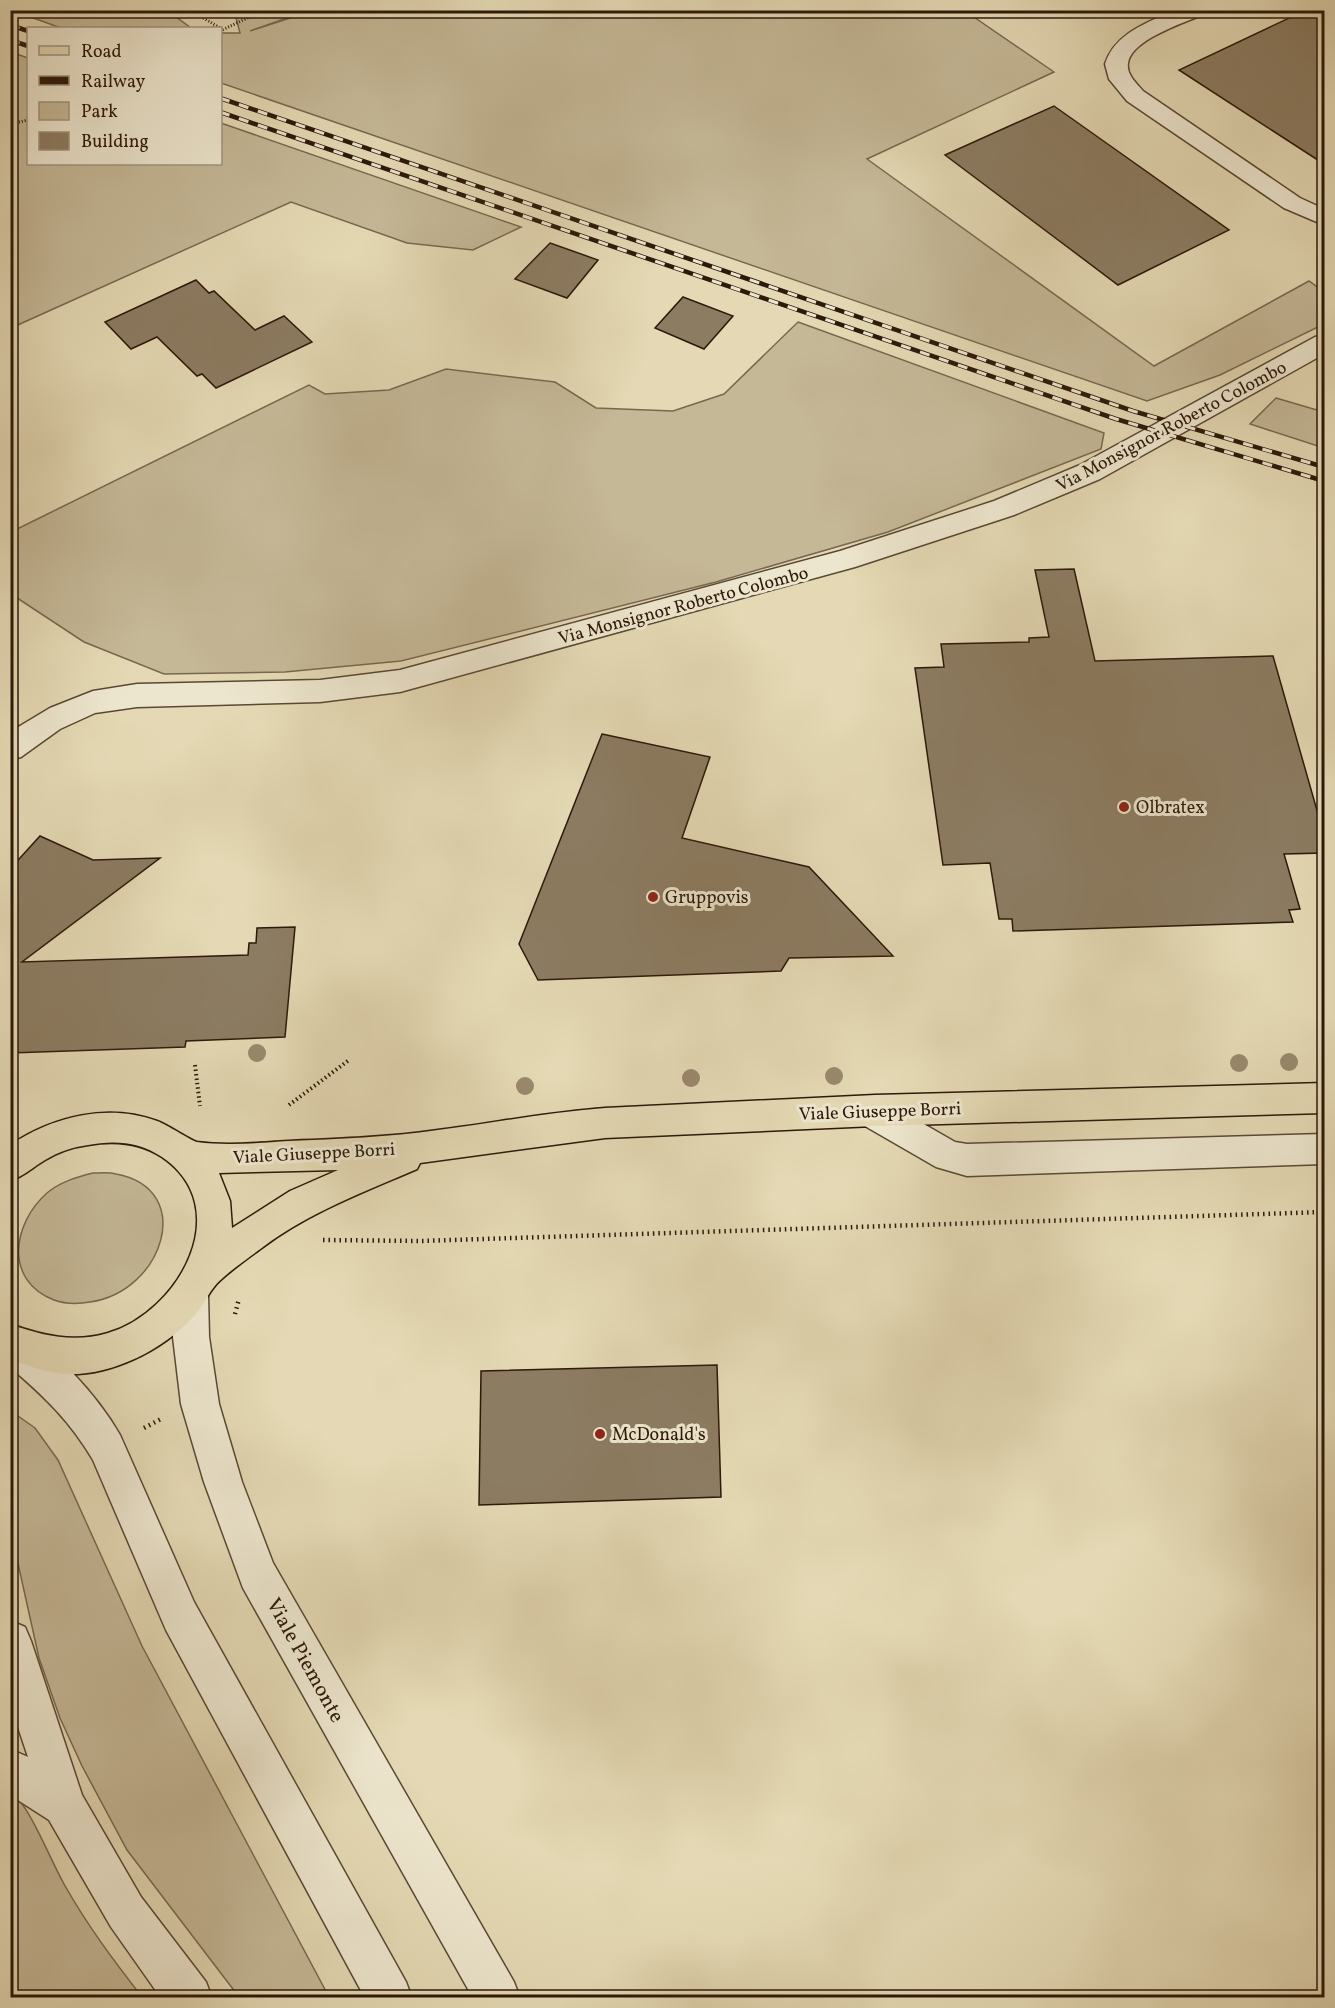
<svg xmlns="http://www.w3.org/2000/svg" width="1335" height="2008" font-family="Vollkorn,serif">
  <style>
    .green { fill: #c5b897; stroke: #796850; stroke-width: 1.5 }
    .building { fill: #8c7c62; stroke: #2d180a; stroke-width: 1.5 }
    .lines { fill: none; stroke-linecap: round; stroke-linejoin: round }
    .minor-casing { stroke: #5b4834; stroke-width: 3 }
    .major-casing { stroke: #2d180a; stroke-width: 3 }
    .path-far2 { stroke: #2d180a; stroke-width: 3; stroke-dasharray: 1 2; stroke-linecap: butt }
    .path-far1 { stroke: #2d180a; stroke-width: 4; stroke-dasharray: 1.5 3; stroke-linecap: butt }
    .path { stroke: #2d180a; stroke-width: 4.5; stroke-dasharray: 1.5 4; stroke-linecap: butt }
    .minor { fill: #ede6ce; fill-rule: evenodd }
    .major { fill: #e4d9b4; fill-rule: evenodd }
    .rail-casing { stroke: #2d180a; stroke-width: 4.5 }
    .rail { stroke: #ede6ce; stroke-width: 3; stroke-dasharray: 10; stroke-linecap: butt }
    .tree { fill: #99896e }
    .poi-dot { fill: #8f2418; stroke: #ede6ce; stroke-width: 2 }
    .labels { text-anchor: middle; stroke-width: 6; stroke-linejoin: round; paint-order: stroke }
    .street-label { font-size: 18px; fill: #2d180a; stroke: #ede6ce }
    .poi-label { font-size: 18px; fill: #2d180a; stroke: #ede6ce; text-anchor: start }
    .near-street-label { font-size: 21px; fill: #2d180a; stroke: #ede6ce }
  </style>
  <rect width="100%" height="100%" fill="#e4d9b4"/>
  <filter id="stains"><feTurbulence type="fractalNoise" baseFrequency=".00333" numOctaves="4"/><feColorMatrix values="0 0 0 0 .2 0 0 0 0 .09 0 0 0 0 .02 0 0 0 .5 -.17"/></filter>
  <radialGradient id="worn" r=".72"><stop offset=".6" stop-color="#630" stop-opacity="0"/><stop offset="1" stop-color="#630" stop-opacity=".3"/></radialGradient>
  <!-- green -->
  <path class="green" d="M11,10L154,11L176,17L191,28H61Z
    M315,10L965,11L1054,72L867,159L1154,366L1309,281L1324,292V324L1220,375L1147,401L221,83V33H240L235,14L247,10L307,11L250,31Z
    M11,52L28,58V164H220L221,123L521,227L473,250L407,243L291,202L11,328Z
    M798,322L1104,433L1101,449L888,532L716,582L401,661L285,672L164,674L84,642L11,594V532L309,385L325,394L389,390L446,369L555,382L596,408L673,411L724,394Z
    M1276,398L1324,412V448L1250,424Z
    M93,1173C100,1173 109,1172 116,1174C197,1189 163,1292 90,1302C79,1304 65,1304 54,1300C3,1280 13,1223 47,1193C60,1182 77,1177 93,1173Z
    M11,1411L35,1428L58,1460L142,1646L329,1997H239L127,1850L82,1766L60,1718L39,1658L11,1532Z
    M10,1788C34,1815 47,1853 64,1884C87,1925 114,1961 142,1997H11Z"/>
  <!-- building -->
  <path class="building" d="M1306,10H1324V164L1179,70Z
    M1054,106L1229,230L1118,285L945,155Z
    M550,243L598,260L567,298L515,279Z
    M196,280L209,293L214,291L255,330L284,316L312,342L216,388L202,374L197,376L157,337L131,349L105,322Z
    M683,297L733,316L704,349L655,328Z
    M1074,569L1095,661L1273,656L1324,835V853L1284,854L1300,909L1289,910L1293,922L1013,931L1012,919H999L990,863L943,865L915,668L944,667L941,644L1029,642V638L1049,637L1035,570Z
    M602,734L710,757L682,838L809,867L893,956L789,958L781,971L538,980L519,944Z
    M40,836L93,860L160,858L22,962L248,955L249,943H256L257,928L295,927L285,1037L186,1041L185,1047L10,1053V869Z
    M717,1365L721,1497L479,1505L481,1371Z"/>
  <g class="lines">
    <defs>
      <path id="minor" d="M1175,10H1204L1202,15C1183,23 1131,40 1128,63C1126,74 1136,83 1143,91L1300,198L1324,209V225L1284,208L1127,101L1109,79L1105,64C1115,33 1147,23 1175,10Z
        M1324,335V354L1100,479L1014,515L855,567L400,692L320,702L137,707L95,713L60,729L21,757L10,760V732L50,708L93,691L137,684L320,680L400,670L840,551L994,501L1080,465L1315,337Z
        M870,1096L882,1100L955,1142L967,1144L1324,1134V1164L967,1176L936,1167L858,1122L853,1111L858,1100Z
        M190,1278L203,1283L208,1295L209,1337L219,1404L242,1482L273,1563L514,1982L520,1998H473L243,1588L204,1482L181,1404L173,1337L172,1295L177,1283Z
        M10,1326C50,1341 99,1398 120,1435L194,1602L406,1982L412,1998H365L166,1630L93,1460C70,1421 44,1396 10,1367Z
        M11,1621L25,1627L31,1641L82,1795L141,1897L206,1982L212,1998H161L111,1927L49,1820L10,1795V1749L28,1757L10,1703Z"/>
      <path id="major" d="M1324,1083V1113L875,1126L605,1138L420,1163L417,1169C364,1192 310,1212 263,1247C251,1256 222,1276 214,1287C206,1297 202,1308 193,1317C162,1351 109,1377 63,1374C45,1372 28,1366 10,1359V1324C43,1336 74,1343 108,1333C179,1312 237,1208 162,1157C139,1142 115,1140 88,1145C73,1147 58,1152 45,1160C33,1167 24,1176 10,1181V1145C54,1116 108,1103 157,1121C168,1125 190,1140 197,1142C226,1146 259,1143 288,1141C338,1139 389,1137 438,1130C494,1123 549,1112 605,1108L875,1095ZM338,1170L290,1191L232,1228L230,1201L219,1173Z"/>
    </defs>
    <!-- minor casing -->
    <use href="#minor" class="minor-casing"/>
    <!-- major casing -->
    <use href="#major" class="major-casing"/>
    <!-- path-far2 -->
    <path class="path-far2" d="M184,10L195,13L220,28
      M220,31L264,10
      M10,124L28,120"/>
    <!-- path-far1 -->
    <path class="path-far1" d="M195,1065L200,1106
      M289,1105L349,1060"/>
    <!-- path -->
    <path class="path" d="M323,1240L420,1241L1324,1212
      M235,1314L239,1299
      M144,1428L161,1419"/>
    <!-- minor -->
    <use href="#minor" class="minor"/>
    <!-- major -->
    <use href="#major" class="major"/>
    <defs>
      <path id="rail" d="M10,25L28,31
        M10,40L28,46
        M220,98L1133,411L1324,467
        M220,112L1116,419L1324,481"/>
    </defs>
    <!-- rail casing -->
    <use href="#rail" class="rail-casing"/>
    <!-- rail -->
    <use href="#rail" class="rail"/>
  </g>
  <!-- trees -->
  <g class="tree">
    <circle cx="257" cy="1053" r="9"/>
    <circle cx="1289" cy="1062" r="9"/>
    <circle cx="1239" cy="1063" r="9"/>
    <circle cx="834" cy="1076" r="9"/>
    <circle cx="691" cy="1078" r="9"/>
    <circle cx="525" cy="1086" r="9"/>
  </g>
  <!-- markers -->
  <g class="poi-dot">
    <circle cx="1124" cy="807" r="6"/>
    <circle cx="653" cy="897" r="6"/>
    <circle cx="600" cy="1434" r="6"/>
  </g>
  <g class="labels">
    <!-- street labels -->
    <g class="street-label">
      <text transform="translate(1171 426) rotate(-28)" y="6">Via Monsignor Roberto Colombo</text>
      <text transform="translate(683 605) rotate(-15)" y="6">Via Monsignor Roberto Colombo</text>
      <text transform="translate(880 1111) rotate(-2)" y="6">Viale Giuseppe Borri</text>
      <text transform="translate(314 1153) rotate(-3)" y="6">Viale Giuseppe Borri</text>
    </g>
    <!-- poi labels -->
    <g class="poi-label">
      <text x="1136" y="813">Olbratex</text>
      <text x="665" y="903">Gruppovis</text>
      <text x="612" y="1440">McDonald's</text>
    </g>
    <!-- near-street labels -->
    <g class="near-street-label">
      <text transform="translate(306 1660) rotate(61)" y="7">Viale Piemonte</text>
    </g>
  </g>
  <!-- margin -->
  <rect width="1335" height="2008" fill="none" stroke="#e4d9b4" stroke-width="36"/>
  <rect x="12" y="12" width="1311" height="1984" fill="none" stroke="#2d180a" stroke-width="3"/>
  <rect x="18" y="18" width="1299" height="1972" fill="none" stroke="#2d180a" stroke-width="1.5"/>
  <!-- legend -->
  <rect x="27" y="27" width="195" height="138" fill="#ede6ce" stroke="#a09480" stroke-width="1.5"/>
  <rect x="39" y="46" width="30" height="9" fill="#e4d9b4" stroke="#a09480" stroke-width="1.5"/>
  <text x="81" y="57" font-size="18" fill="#2d180a">Road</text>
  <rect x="39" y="76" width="30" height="9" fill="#2d180a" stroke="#a09480" stroke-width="1.5"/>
  <text x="81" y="87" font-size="18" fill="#2d180a">Railway</text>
  <rect x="39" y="102" width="30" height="18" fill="#c5b897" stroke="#a09480" stroke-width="1.5"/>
  <text x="81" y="117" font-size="18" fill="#2d180a">Park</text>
  <rect x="39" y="132" width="30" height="18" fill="#8c7c62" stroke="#a09480" stroke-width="1.5"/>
  <text x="81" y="147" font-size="18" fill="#2d180a">Building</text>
  <rect width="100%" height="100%" filter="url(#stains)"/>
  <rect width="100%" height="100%" fill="url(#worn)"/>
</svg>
